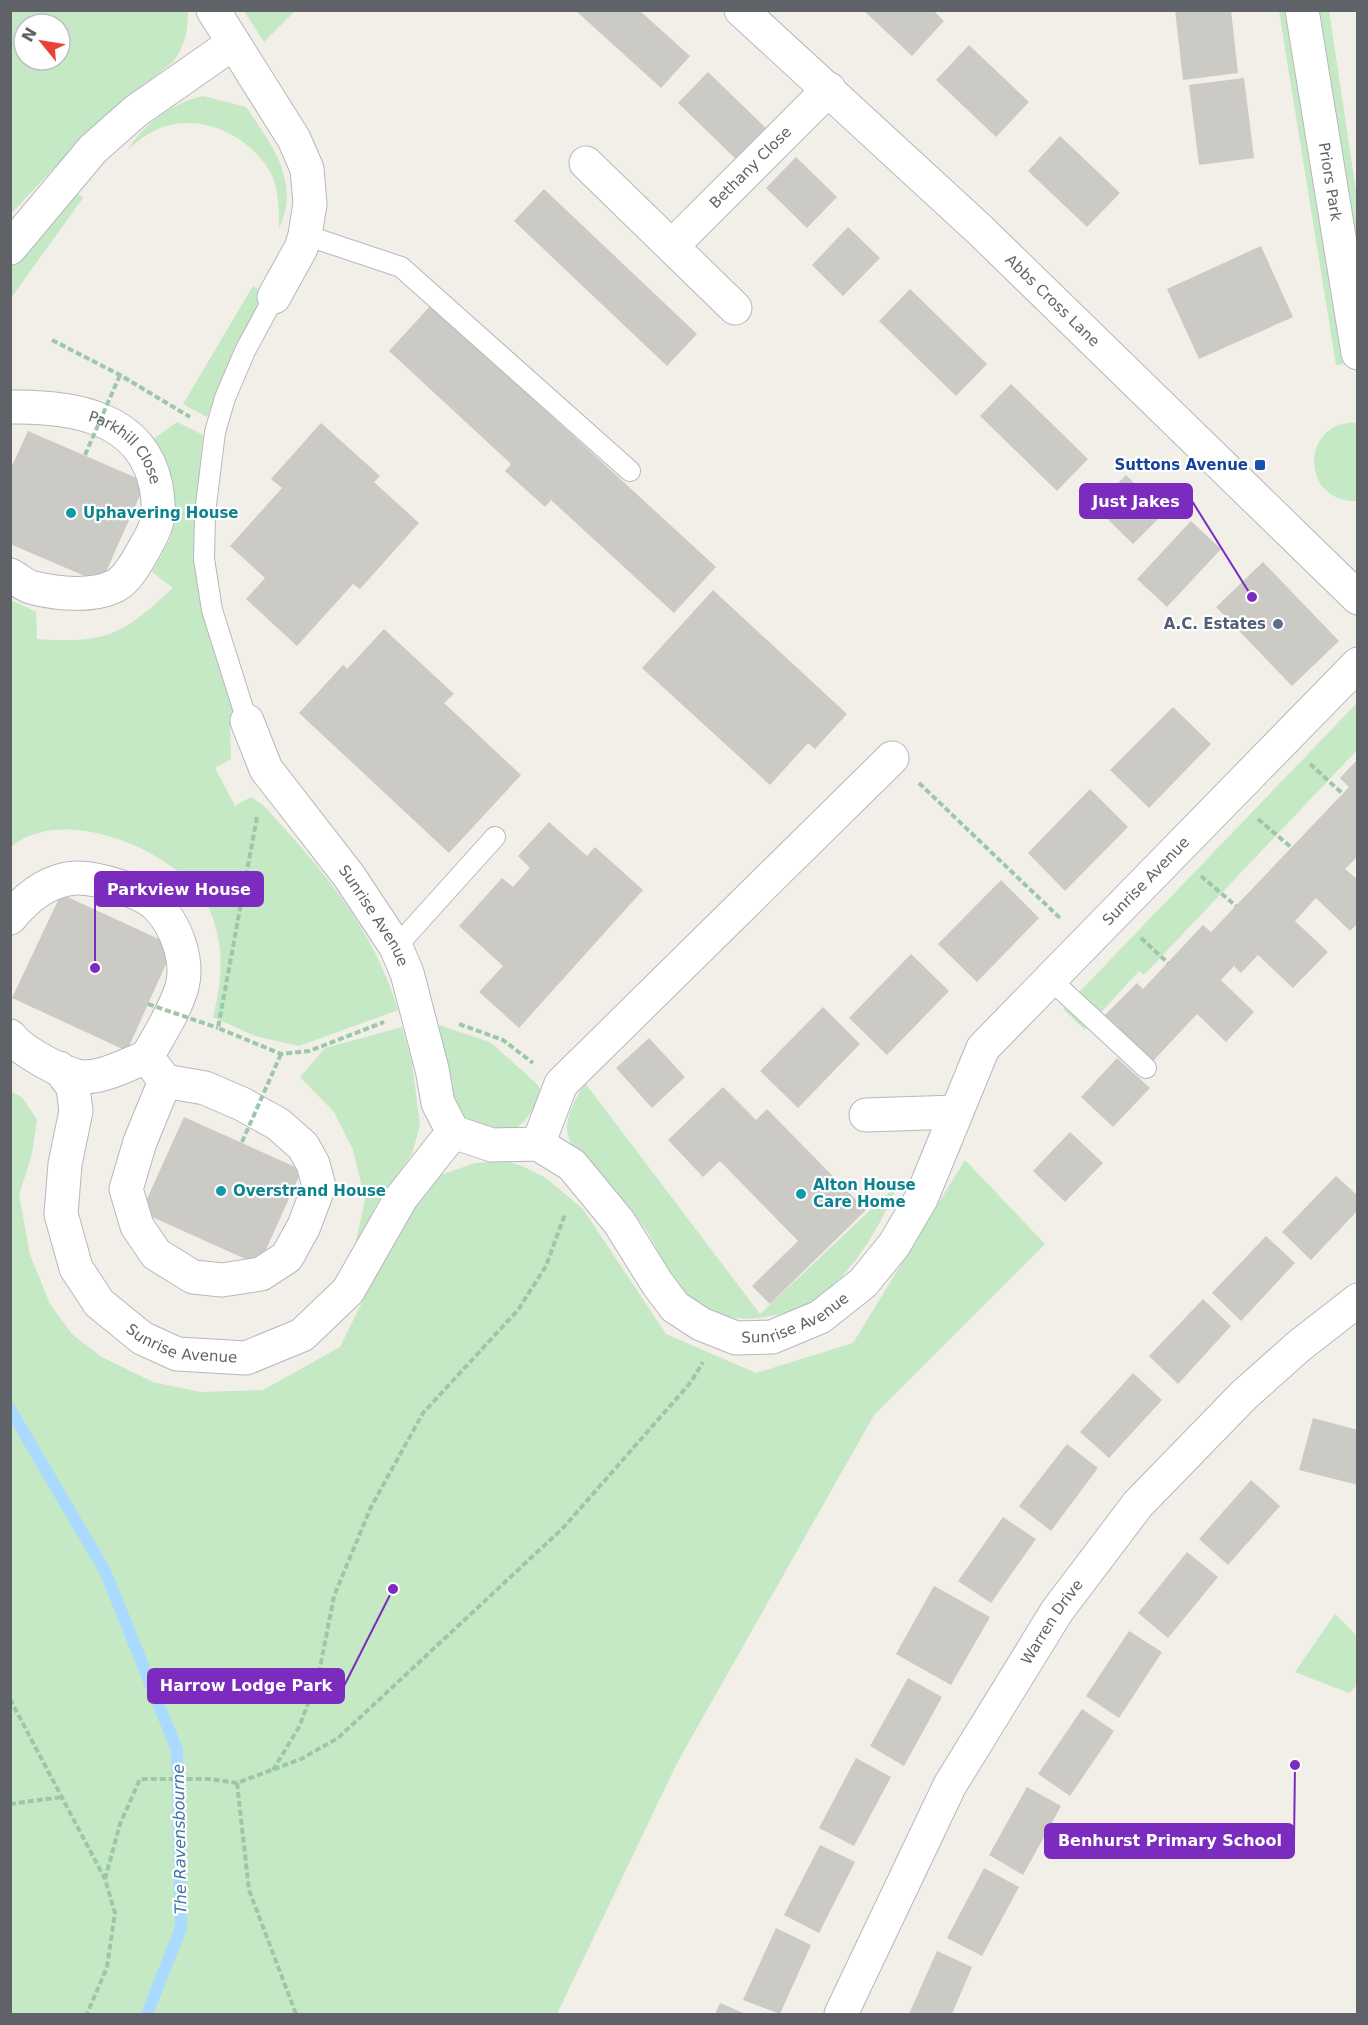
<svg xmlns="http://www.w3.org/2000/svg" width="1368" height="2025" font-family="'DejaVu Sans',sans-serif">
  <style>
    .green { fill: #c5e8c5; fill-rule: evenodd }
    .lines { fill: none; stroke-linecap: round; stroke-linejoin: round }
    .stream { stroke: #aadaff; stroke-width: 12 }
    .building { fill: #cccac5 }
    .service-casing { stroke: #b5b8bc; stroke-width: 22 }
    .minor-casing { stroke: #b5b8bc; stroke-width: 35 }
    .tertiary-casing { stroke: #b5b8bc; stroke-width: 35 }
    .path { stroke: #9cc7a9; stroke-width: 4; stroke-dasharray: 6 3; stroke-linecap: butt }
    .service { stroke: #fff; stroke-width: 20 }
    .minor { stroke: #fff; stroke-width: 33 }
    .tertiary { stroke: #fff; stroke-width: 33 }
    .path-bridge { stroke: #9cc7a9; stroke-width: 4; stroke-dasharray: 6 3; stroke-linecap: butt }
    .transit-dot { fill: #1a4fb4; stroke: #fff; stroke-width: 2 }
    .culture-dot { fill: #0f9aa8; stroke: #fff; stroke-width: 2 }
    .service-dot { fill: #5c6f8a; stroke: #fff; stroke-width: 2 }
    .labels { text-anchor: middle; stroke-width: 4.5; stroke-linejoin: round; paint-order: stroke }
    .street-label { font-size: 15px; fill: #5f6368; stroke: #fff }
    .transit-label { font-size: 15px; font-weight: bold; fill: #164399; stroke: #fff; text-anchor: end }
    .culture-label { font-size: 15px; font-weight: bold; fill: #0d838f; stroke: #fff; text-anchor: start }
    .service-label { font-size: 15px; font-weight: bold; fill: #4e5e75; stroke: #fff; text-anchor: end }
    .water-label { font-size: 16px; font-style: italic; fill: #4174aa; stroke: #fff }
    .leader { fill: none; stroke: #7b2cbf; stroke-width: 2 }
    .callout-dot { fill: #7b2cbf; stroke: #fff; stroke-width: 2 }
    .callout { fill: #7b2cbf; stroke: #7b2cbf; stroke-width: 2 }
    .callout-label { font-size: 16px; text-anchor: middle; font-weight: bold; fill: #fff }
  </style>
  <rect width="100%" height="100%" fill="#f1efe8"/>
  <!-- green -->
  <path class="green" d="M11,11H188C188,32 185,45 173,62L90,129L11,214ZM24,24H60V60H24Z
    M244,11H295L264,42Z
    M1279,11H1286L1343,364L1336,365Z
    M1318,11H1329L1357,197V272Z
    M203,96L246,107C272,144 301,183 279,228C279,210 279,186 269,170C248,136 205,115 166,126C151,130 138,141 127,150C145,124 171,103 203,96Z
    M76,192L83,198L11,298V264Z
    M253,286L267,295L236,344L207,417L183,404Z
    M177,422L203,435C196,500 193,579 211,643C218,668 230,692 239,717L230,721L231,759L215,768L235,806L251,797L264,806C320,867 374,928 398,1010L299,1046L255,1036L213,1017C223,979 225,941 207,905C178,850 62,803 11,847V600L36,612L37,639C107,644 122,635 173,588L152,572L171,537L174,507L152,440Z
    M1357,423V501C1298,502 1302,419 1357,423Z
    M1357,703V750L1144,975L1139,971L1085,1030L1063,1009Z
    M439,1025L490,1042L536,1083L542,1091C528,1122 513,1144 476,1125C466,1119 457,1115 452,1103C442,1081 444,1049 439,1025Z
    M402,1027L412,1063L420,1125L412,1154L375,1207L354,1250L365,1200L353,1150L334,1112L300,1077L325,1048Z
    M585,1083L760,1314L899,1183C879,1227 856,1271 815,1300C801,1311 777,1315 759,1318C742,1320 718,1318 703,1308C665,1282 662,1247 636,1217C617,1197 568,1156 567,1129C567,1112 577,1097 585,1083Z
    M10,1091L22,1097L37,1120L32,1154L19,1195L30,1255L50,1304L72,1334L100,1356L153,1382L200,1392L263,1390L340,1347L380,1266L416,1203L438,1176L475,1163L506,1161L522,1166L546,1178L583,1209L666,1334L756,1373L853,1343L965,1160L1045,1244L874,1415L677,1763L557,2014H11Z
    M1335,1614L1357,1636V1685L1349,1693L1295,1672Z"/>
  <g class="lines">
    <!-- stream -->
    <path class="stream" d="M10,1409L105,1571L177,1750L181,1928L147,2014"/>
  </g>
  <!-- building -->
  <path class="building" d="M575,10H639L690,56L661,88Z
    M863,10H933L944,21L912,56Z
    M1175,10H1231L1238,73L1183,80Z
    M969,45L1029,102L996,137L936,80Z
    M708,72L770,132L740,163L678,103Z
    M1244,78L1254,158L1199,165L1189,85Z
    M1060,136L1120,193L1087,227L1028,171Z
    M796,157L837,197L807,228L766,188Z
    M544,189L697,334L667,366L514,221Z
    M848,227L880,258L843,296L812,265Z
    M1261,246L1293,317L1199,359L1167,289Z
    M910,289L987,364L956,396L879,321Z
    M431,305L716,567L674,613L551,500L545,507L505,471L511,464L389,351Z
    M1011,384L1088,459L1057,491L980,416Z
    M321,423L380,476L374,482L419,523L360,589L353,584L297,646L246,599L265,578L230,546L282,488L271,479Z
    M28,431L146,482L101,583L10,544V470Z
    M1126,475L1164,513L1133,544L1095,507Z
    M1191,521L1221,549L1167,607L1137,579Z
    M1263,562L1339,641L1292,686L1216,607Z
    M713,590L847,714L815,749L808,743L770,785L642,668Z
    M384,629L454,694L444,703L521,775L449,853L299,713L343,665L347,669Z
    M1173,707L1211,744L1149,808L1110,770Z
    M1358,759V856L1345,869L1358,880V923L1350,931L1316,898L1295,921L1328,952L1293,988L1258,955L1241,973L1234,966L1221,980L1254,1012L1226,1042L1197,1014L1153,1061L1105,1015L1137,983L1143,989L1203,925L1211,932L1349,787L1340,778Z
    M1090,789L1128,827L1065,891L1028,853Z
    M549,822L587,856L595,847L643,890L519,1028L479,992L503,966L459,926L502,878L513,887L530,868L518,856Z
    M1001,880L1039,918L977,982L938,944Z
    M61,894L174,946L127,1051L12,998Z
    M911,954L949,991L887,1055L849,1018Z
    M823,1007L860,1044L798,1108L760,1071Z
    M649,1038L685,1077L652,1108L616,1068Z
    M1117,1058L1150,1088L1113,1127L1081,1097Z
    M723,1087L756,1120L767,1109L866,1210L770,1304L752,1286L798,1241L720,1161L703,1177L668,1140Z
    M184,1117L302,1170L259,1265L141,1212Z
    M1070,1132L1103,1163L1065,1202L1033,1171Z
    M1336,1176L1358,1196V1210L1311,1260L1282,1232Z
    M1266,1236L1295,1263L1241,1321L1212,1293Z
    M1203,1299L1231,1326L1178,1384L1149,1356Z
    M1133,1373L1162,1400L1109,1458L1080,1432Z
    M1313,1418L1358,1430V1485L1299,1470Z
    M1067,1444L1098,1468L1051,1531L1019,1506Z
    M1251,1480L1280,1506L1228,1565L1199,1539Z
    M1003,1517L1036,1539L991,1603L958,1581Z
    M1187,1552L1218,1577L1168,1638L1138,1613Z
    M934,1586L990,1617L951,1685L896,1654Z
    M1129,1631L1162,1652L1119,1718L1086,1696Z
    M908,1678L942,1697L904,1766L870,1746Z
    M1082,1709L1114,1731L1070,1796L1038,1774Z
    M856,1758L891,1777L854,1846L819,1828Z
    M1027,1787L1061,1806L1023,1875L989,1855Z
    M820,1845L855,1862L819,1933L784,1915Z
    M984,1868L1019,1887L982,1956L947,1938Z
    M776,1928L811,1945L780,2014L743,2000Z
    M937,1951L972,1967L952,2014H909Z
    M720,2003L746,2014H715Z"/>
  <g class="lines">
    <defs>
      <path id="service" d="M305,235L401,267L630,471
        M247,721L212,610L204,559L205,513L215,432L225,398L245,351L274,297
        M396,947L495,837
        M1050,979L1146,1068"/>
      <g id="minor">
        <path d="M213,10L294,139L307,169L310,204L305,235L301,248L274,297"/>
        <path id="s1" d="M1302,10L1358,353"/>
        <path d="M586,163L735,308"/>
        <path id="s2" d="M672,246L829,89"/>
        <path d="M10,248L93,149L136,111L232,44"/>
        <path id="s3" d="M10,407C71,406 142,416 156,486C160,511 160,521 148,542C140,556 129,579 115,586C93,597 58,594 34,588C26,587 18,579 10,575"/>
        <path id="s4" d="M247,721L266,769L349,876L396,947L407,973L432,1069L438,1103L453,1132L492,1145L538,1144L572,1165L619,1222L657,1283L675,1307L701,1324L736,1338L772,1337L820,1317L863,1283L894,1245L921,1199L983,1048L1358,664"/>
        <path d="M10,918C26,898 48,880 75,878C96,877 142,891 157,906C176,925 189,960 182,987C175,1011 159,1035 147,1057C128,1064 105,1077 84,1077C66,1076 21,1051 10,1036"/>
        <path d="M147,1057L165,1081L140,1142L126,1189L137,1226L156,1254L193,1277L222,1280L261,1274L287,1257L304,1226L319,1186L313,1164L303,1146L278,1124L242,1104L205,1088L165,1081"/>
        <path id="s5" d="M59,1068L73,1087L76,1111L65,1164L61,1214L76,1268L99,1303L142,1338L177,1354L246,1358L302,1335L348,1291L401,1198L453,1132"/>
        <path d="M866,1115L956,1112"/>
        <path d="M538,1144L561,1084L892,758"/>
        <path id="s6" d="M841,2014L950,1785L1057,1611L1138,1504L1244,1395L1299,1346L1358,1300"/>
      </g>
      <g id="tertiary">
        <path id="s7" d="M741,10L980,230L1358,598"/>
      </g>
    </defs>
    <!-- service casing -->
    <use href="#service" class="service-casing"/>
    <!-- minor casing -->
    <use href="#minor" class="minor-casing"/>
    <!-- tertiary casing -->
    <use href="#tertiary" class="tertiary-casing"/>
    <!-- path -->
    <path class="path" d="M52,340L120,375L190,417
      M1310,764L1343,794
      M919,783L1061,919
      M257,817L218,1028L281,1054L309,1051L384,1022
      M1258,819L1292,848
      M1201,876L1236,906
      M1141,938L1168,963
      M459,1024L503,1040L533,1063
      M10,1699L105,1879L115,1913L107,1967L87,2014
      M273,1770L299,1727L318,1678L334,1596L371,1507L423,1413L518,1310L546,1266L565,1214
      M237,1783L249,1890L296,2014
      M10,1804L62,1797
      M105,1879L120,1824L140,1779H211L237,1783L301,1759L338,1738L564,1527L691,1382L703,1362"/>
    <!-- service -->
    <use href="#service" class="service"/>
    <!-- minor -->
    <use href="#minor" class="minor"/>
    <!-- tertiary -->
    <use href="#tertiary" class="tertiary"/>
    <!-- path-bridge -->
    <path class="path-bridge" d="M85,455L120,375
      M148,1004L218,1028
      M242,1142L281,1054"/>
  </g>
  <!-- markers -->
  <rect class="transit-dot" x="1254" y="459" width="12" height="12" rx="3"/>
  <g class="culture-dot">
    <circle cx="71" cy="513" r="6"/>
    <circle cx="221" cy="1191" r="6"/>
    <circle cx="801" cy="1194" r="6"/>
  </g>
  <circle class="service-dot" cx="1278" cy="624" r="6"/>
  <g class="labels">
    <!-- street labels -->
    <g class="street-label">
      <text dy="5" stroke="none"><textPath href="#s2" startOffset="111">Bethany Close</textPath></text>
      <text dy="5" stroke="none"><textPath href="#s1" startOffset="174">Priors Park</textPath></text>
      <text dy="5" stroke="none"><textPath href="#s7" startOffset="426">Abbs Cross Lane</textPath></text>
      <text dy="5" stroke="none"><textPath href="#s3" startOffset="130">Parkhill Close</textPath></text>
      <text dy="5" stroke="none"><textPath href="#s4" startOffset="1480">Sunrise Avenue</textPath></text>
      <text dy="5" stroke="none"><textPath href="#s4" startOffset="234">Sunrise Avenue</textPath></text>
      <text dy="5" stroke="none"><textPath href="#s4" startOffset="902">Sunrise Avenue</textPath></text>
      <text dy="5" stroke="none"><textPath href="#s5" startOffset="346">Sunrise Avenue</textPath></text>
      <text dy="5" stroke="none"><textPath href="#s6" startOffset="446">Warren Drive</textPath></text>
    </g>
    <!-- transit labels -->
    <g class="transit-label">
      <text x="1248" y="470">Suttons Avenue</text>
    </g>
    <!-- culture labels -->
    <g class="culture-label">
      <text x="83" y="518">Uphavering House</text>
      <text x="813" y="1190">Alton House<tspan x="813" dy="17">Care Home</tspan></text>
      <text x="233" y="1196">Overstrand House</text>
    </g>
    <!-- service labels -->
    <g class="service-label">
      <text x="1266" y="629">A.C. Estates</text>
    </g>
    <!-- water labels -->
    <g class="water-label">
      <text transform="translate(179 1839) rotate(-91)" y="6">The Ravensbourne</text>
    </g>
  </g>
  <!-- callouts -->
  <path class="leader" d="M1252 597L1192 501M95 968L95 889M393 1589L344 1686M1295 1765L1294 1841"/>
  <g class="callout-dot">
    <circle cx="1252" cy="597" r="6"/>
    <circle cx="95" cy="968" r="6"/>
    <circle cx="393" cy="1589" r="6"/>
    <circle cx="1295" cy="1765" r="6"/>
  </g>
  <g class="callout">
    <rect x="1080" y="484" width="112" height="34" rx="6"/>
    <rect x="95" y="872" width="168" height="34" rx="6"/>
    <rect x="148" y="1669" width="196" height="34" rx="6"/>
    <rect x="1045" y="1824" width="249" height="34" rx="6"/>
  </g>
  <g class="callout-label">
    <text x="1136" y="507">Just Jakes</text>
    <text x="179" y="895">Parkview House</text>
    <text x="246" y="1691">Harrow Lodge Park</text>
    <text x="1170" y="1846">Benhurst Primary School</text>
  </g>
  <!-- border -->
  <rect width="1368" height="2025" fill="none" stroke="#5f6368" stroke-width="24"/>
  <!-- north arrow -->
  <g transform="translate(42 42) rotate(300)"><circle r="28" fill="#ffffff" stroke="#bfc1c3" stroke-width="1.5"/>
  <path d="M0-4.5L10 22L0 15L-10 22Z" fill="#ea4335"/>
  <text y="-9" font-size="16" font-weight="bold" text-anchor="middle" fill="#5f6368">N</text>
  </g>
</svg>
